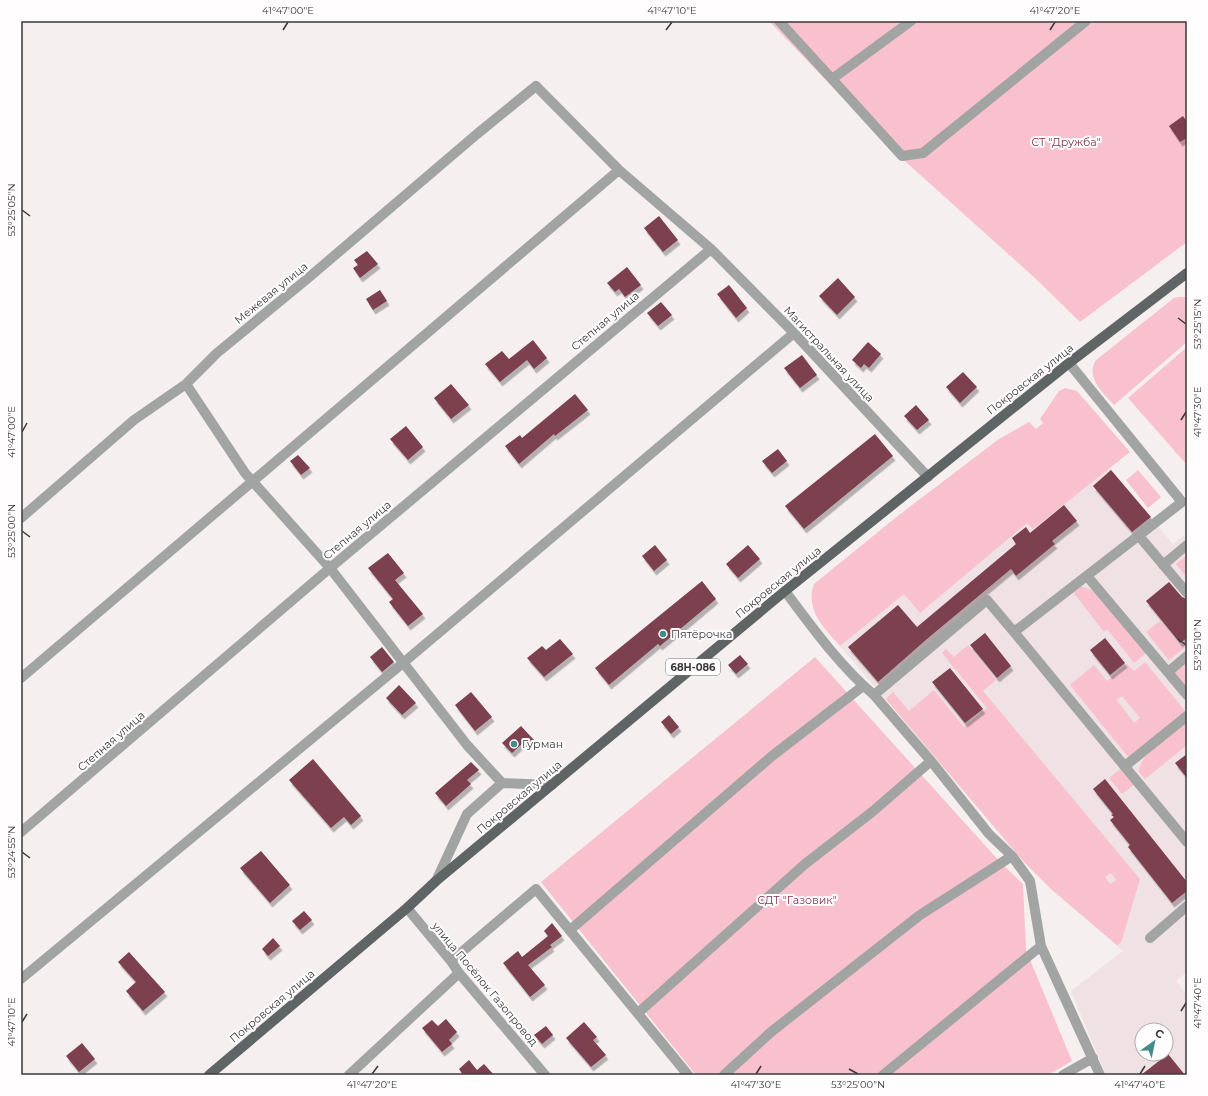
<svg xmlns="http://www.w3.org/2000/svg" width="1208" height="1096" font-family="Montserrat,sans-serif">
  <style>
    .built { fill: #efe1e4; fill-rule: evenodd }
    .green { fill: #f8c1cd; fill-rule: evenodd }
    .building { fill: #7d3f50; filter: url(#shadow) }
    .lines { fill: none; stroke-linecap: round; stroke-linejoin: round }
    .minor { stroke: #a1a4a3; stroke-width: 10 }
    .major { stroke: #5f6464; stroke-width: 10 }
    .ticks { fill: none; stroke: #3b3839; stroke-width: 1.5 }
    .poi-dot { fill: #448c89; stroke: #fffdfe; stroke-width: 1.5 }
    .labels { text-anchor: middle; stroke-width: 4; stroke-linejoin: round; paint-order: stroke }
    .shield { fill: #fffdfe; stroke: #767374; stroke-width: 1 }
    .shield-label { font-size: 10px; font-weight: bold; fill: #3b3839 }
    .park-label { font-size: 11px; fill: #86314c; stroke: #fffdfe }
    .street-label { font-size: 11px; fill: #3b3839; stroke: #fffdfe }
    .poi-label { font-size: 11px; fill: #3b3839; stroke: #fffdfe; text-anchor: start }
    .neatline { fill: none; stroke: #3b3839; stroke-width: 1.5 }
    .ticks-label { font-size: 10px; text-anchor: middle; fill: #3b3839 }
  </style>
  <defs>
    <filter id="shadow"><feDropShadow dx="2.5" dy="4.5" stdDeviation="0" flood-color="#0004"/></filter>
  </defs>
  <rect width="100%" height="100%" fill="#f5eff0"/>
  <!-- built -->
  <path class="built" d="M1110,468L1173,544L1187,533V972L1176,981L1187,994V1075H1106L1071,991L1123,951L1051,889L1023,861L840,646L904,593ZM1142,1030H1166V1054H1142Z"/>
  <!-- green -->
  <path class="green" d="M769,21H1187V242L1080,322L1036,279L897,154Z
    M1179,297H1187V342L1114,405C1103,393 1085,377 1096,360L1174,298Z
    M1187,347V465L1128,398Z
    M1065,388L1077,391L1130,452L1033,529L1027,523L920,613L904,594L840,646C824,628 805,610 814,584L899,515L999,439L1029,422L1036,429L1043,423L1040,419L1059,391Z
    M1138,470L1161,497L1148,508L1126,480Z
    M1187,555V578L1176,564Z
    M1080,586L1094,591L1146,653L1134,663L1107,629L1104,632L1073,592Z
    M1160,621L1180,645L1185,640L1187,642V646L1169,660L1146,632Z
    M968,645L996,680L983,691L1140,879L1121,943L1117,945L1051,889L1023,861L886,699L893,692L909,711L934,690L964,727L987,708L942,653L946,649L954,657ZM1111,873L1116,880L1110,884L1105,877Z
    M815,657L1000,862L1023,884L1026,950L1072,1061L1048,1075H696L541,882Z
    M1145,662L1186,712L1129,758L1070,685L1094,665L1107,681L1127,664L1134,671ZM1122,696L1140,718L1134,723L1117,700Z
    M1187,663V688L1174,673Z
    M1187,721V745L1145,779L1139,772C1138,755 1174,731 1187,721Z
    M1123,767L1136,783L1122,794L1109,778Z"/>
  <!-- building -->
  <path class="building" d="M1183,116L1187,122V138L1180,142L1169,126Z
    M659,216L678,240L663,252L644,228Z
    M367,251L378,264L360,278L353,268L358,265L354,260Z
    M627,267L641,285L625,297L619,289L615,292L607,283Z
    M838,278L855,297L837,315L819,296Z
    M729,285L747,308L736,318L717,294Z
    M380,290L387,301L373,310L366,299Z
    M661,302L672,315L658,326L647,313Z
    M533,340L547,358L534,369L527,360L500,382L485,364L502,351L509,359Z
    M868,342L881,354L869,368L864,364L861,368L852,360Z
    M802,355L817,375L800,388L784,368Z
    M963,372L977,387L960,403L946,387Z
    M451,384L469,405L451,419L434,398Z
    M575,394L588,410L555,436L554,434L519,464L505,446L520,435L522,438Z
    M916,405L929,420L917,430L904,416Z
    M406,426L423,447L408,460L390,439Z
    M875,434L893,456L804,529L785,506Z
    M778,449L787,461L772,473L762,461Z
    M298,455L310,468L301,475L290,461Z
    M1111,470L1151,517L1132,532L1093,486Z
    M1064,505L1077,521L1052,541L1055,544L1016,576L1011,569L927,639L878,682L848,647L898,605L917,627L1016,544L1012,538L1026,527L1030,533Z
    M655,545L667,560L654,571L642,556Z
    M748,545L760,559L738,578L726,564Z
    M388,553L404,573L395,580L423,614L408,626L389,602L393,599L368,568Z
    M702,581L716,599L660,646L658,644L609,685L595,668Z
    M1169,582L1182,597L1187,599V638L1180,643L1146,601Z
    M985,633L1011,666L997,678L970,645Z
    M1105,638L1125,663L1110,675L1090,650Z
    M560,639L573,654L544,677L527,658L542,646L546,650Z
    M382,647L394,662L382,672L370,657Z
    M740,655L748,664L736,674L728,665Z
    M950,668L983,709L965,723L932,682Z
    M399,685L416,703L402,715L386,698Z
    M471,692L492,717L475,731L455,705Z
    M669,715L679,727L671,734L661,722Z
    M521,726L534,740L527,747L523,743L512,753L502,743Z
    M1187,754V778L1175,763Z
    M313,759L361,816L351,825L344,817L331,828L289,780Z
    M471,762L479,770L467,780L471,784L446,806L435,793Z
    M1105,779L1187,882V891L1172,903L1128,847L1130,845L1110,820L1114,817L1111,815L1113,814L1093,789Z
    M261,851L290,885L270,903L240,868Z
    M304,911L312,920L300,930L292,921Z
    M552,923L562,936L550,945L552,947L528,965L545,985L530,997L503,963L518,951L522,957L548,936L544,931Z
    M273,938L280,946L268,956L262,949Z
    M129,952L165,992L143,1011L126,991L136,982L118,962Z
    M446,1019L457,1032L449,1040L452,1044L442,1052L422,1028L432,1020L438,1026Z
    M584,1022L597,1037L593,1040L606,1055L591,1067L566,1038Z
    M546,1026L553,1035L542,1044L534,1035Z
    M82,1043L95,1059L79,1072L66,1056Z
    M1168,1054L1185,1075H1141Z
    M469,1060L477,1070L484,1064L494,1075H463L459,1069Z"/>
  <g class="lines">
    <!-- minor -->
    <path class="minor" d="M779,21L832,79
      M911,21L832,79L902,156L923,153L1086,21
      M1069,363L1182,502L1014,632L1187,842
      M186,384L245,473L330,568L467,745L502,783
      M21,518L134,420L186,384L217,353L307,279L477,134L536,86L619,170L711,249L794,333L928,477
      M1139,536L1187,593
      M1163,565L1187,545
      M1087,576L1187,695
      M785,591C812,627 839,665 874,695L931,761L989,834L1012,856L1030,881L1041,946L1100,1075
      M1168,672L1187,656
      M21,678L619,170
      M874,695L987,600L1014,632
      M1125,766L1187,716
      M21,832L330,568L711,249
      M436,881L467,814L502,783L552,785
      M407,908L451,961L459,973L545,1075
      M570,930L772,756L863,686
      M1150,938L1187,906
      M451,961L536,889L688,1075
      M21,979L403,663L794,333
      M638,1013L805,864L872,812L931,761
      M349,1075L459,973
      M724,1075L771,1032L920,915L1012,856
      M883,1075L1041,946
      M1063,1075L1093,1058"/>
    <!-- major -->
    <path class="major" d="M209,1075L407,908L436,881L785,591L1069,363L1187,273"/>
  </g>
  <!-- ticks -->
  <path class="ticks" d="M283,30L288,22M666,30L672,22M1050,30L1055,22M22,210L30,216M1178,318L1186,324M1181,420L1186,412M22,432L27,423M22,531L30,537M1178,639L1186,645M22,852L30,858M1181,1011L1186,1003M22,1022L27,1014M849,1069L858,1074M372,1074L378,1066M756,1074L761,1066M1140,1074L1145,1066"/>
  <!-- markers -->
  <g class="poi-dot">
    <circle cx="663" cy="634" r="4"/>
    <circle cx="514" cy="744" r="4"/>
  </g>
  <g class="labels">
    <!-- shield labels -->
    <rect class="shield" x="666" y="659" width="54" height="16" rx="3"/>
    <g class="shield-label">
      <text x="693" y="671">68Н-086</text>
    </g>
    <!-- park labels -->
    <g class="park-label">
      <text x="1066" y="146">СТ "Дружба"</text>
      <text x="797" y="904">СДТ "Газовик"</text>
    </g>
    <!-- street labels -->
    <g class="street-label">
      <text transform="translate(271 293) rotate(-39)" y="4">Межевая улица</text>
      <text transform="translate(605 321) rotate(-40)" y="4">Степная улица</text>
      <text transform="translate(829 354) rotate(47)" y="4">Магистральная улица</text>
      <text transform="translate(1030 379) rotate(-38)" y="4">Покровская улица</text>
      <text transform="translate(357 530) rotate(-40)" y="4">Степная улица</text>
      <text transform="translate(778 582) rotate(-39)" y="4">Покровская улица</text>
      <text transform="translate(111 741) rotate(-41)" y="4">Степная улица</text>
      <text transform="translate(519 797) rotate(-40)" y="4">Покровская улица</text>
      <text transform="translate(485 984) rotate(50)" y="4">улица Посёлок Газопровод</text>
      <text transform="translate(272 1006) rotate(-40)" y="4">Покровская улица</text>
    </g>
    <!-- poi labels -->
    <g class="poi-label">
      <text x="671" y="638">Пятёрочка</text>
      <text x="522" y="748">Гурман</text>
    </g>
  </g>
  <!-- border -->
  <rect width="1208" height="1096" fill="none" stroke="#fffdfe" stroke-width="44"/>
  <!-- north arrow -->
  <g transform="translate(1154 1042) rotate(33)"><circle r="19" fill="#fffdfe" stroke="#b1aeaf"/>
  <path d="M0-3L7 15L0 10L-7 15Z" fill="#448c89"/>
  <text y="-6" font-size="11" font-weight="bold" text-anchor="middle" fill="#3b3839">С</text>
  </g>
  <rect x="22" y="22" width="1164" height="1052" class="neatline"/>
  <g class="ticks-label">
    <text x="288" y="14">41°47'00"E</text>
    <text x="672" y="14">41°47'10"E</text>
    <text x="1055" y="14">41°47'20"E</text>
    <text transform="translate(11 210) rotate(-90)" y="4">53°25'05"N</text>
    <text transform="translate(1197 324) rotate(-90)" y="4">53°25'15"N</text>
    <text transform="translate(1197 412) rotate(-90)" y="4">41°47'30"E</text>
    <text transform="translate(11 432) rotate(-90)" y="4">41°47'00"E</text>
    <text transform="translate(11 531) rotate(-90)" y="4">53°25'00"N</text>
    <text transform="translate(1197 645) rotate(-90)" y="4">53°25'10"N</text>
    <text transform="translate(11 852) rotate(-90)" y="4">53°24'55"N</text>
    <text transform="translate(1197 1003) rotate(-90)" y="4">41°47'40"E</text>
    <text transform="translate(11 1022) rotate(-90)" y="4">41°47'10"E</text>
    <text x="372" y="1088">41°47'20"E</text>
    <text x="756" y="1088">41°47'30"E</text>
    <text x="858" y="1088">53°25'00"N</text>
    <text x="1140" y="1088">41°47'40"E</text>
  </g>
</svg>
